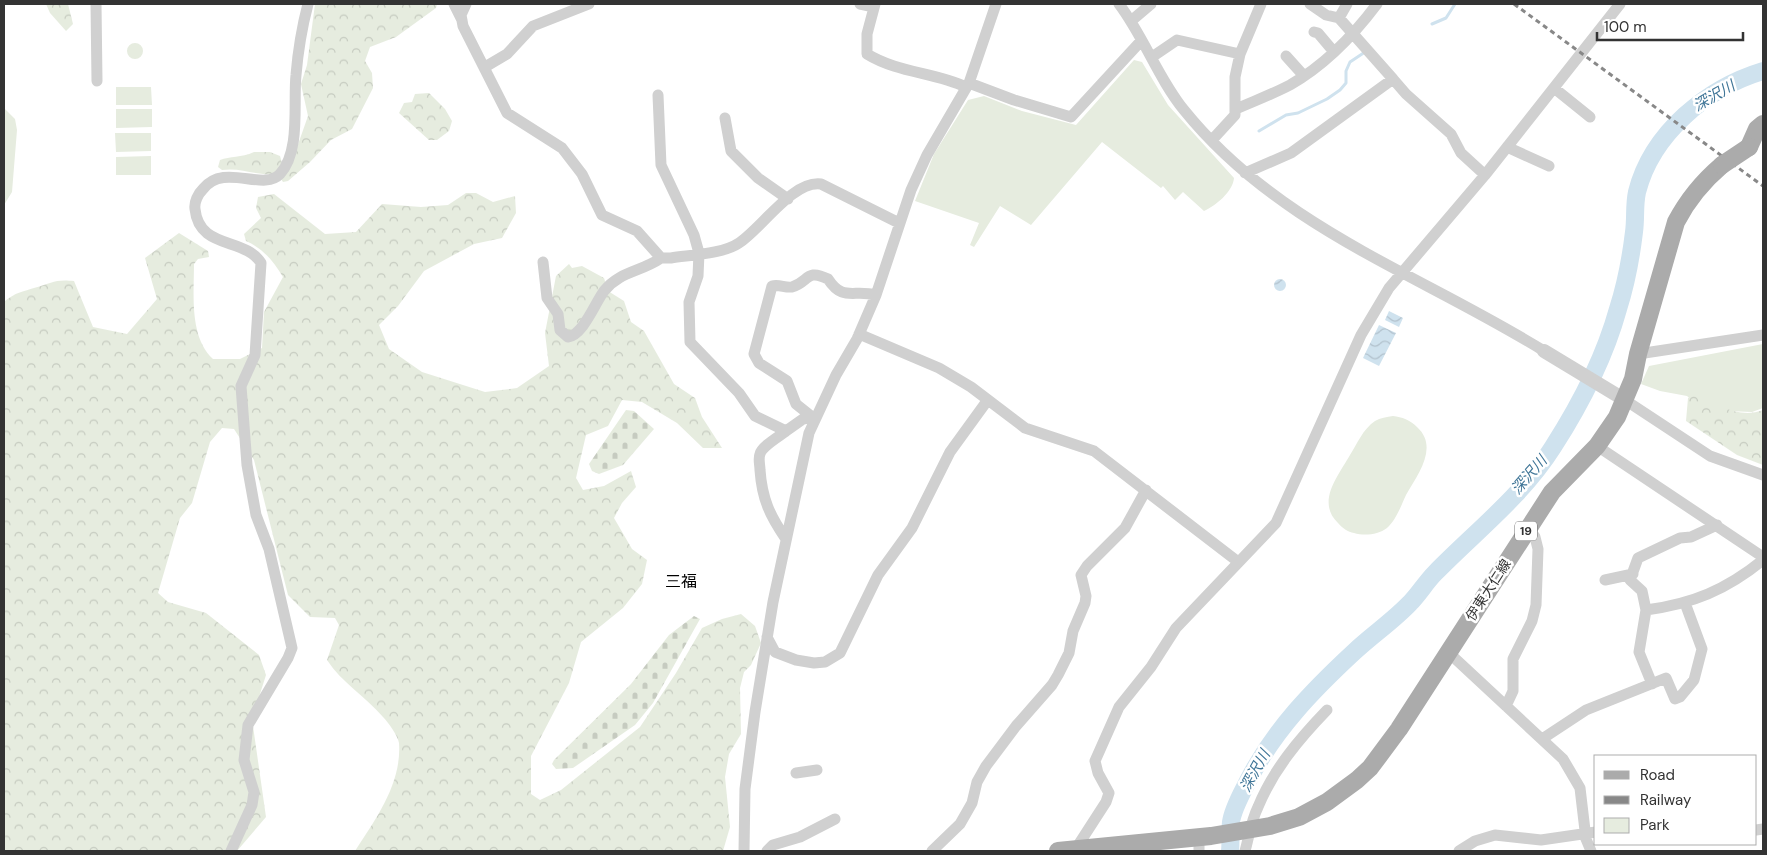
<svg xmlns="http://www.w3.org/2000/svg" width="1767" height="855" font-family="'DM Sans','Noto Sans JP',sans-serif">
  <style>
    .green { fill: #e6ecdf }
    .forest { fill: url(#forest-crowns) }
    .cemetery { fill: url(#cemetery-stones) }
    .water { fill: url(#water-waves) }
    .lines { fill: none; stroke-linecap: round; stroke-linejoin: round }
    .stream { stroke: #cfe2ee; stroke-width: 3 }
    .river { stroke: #cfe2ee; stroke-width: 18 }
    .minor { stroke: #d0d0d0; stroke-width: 11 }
    .tertiary { stroke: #d0d0d0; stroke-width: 14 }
    .primary { stroke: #ababab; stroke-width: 18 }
    .rail { stroke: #888; stroke-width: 3; stroke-dasharray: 5 4; stroke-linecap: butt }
    .primary-bridge { stroke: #ababab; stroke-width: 18 }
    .labels { text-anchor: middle; stroke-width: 5; stroke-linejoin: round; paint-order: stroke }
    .shield { fill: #fff; stroke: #707070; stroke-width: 1 }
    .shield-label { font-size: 12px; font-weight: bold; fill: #333 }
    .street-label { font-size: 14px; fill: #333; stroke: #fff }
    .water-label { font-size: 15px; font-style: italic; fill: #3f7597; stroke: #fff }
    .quarter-label { font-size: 16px; fill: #000; stroke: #fff }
  </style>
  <defs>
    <pattern id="forest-crowns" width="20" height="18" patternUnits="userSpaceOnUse" patternTransform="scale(1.25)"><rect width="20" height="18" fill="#e6ecdf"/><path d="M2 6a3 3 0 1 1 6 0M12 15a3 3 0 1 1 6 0" fill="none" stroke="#c6cbc0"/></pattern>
    <pattern id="cemetery-stones" width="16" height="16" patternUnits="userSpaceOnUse" patternTransform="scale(1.25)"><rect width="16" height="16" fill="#e6ecdf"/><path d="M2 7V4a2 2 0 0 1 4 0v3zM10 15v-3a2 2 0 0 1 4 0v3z" fill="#c6cbc0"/></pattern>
    <pattern id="water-waves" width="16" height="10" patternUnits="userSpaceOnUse" patternTransform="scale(1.25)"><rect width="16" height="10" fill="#cfe2ee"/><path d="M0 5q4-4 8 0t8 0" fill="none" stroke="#b2c2cd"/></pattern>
  </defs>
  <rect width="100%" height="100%" fill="#fff"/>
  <!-- green -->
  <path class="green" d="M127 51a8 8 0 1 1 16 0a8 8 0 1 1-16 0Z
    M1134,60L1142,62L1168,105L1234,178C1233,192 1215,206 1204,211L1183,192L1175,200L1163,186L1161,188L1102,142L1031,225L1000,206L974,247L970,245L979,223L915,201L934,154L968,100L984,96L1022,111L1076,125Z
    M116,87H151L152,105H116Z
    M4,108L15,119L17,130L12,192L4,205Z
    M116,109H152V127L116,128Z
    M115,133H151V151L116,152Z
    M151,156V175H116V157Z
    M1763,344V408L1752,412L1703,410L1687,396L1660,391L1641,384L1649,366Z
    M1393,416C1402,417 1410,420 1417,427C1439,447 1418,474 1406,495C1401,506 1396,520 1387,528C1378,535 1364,536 1354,533C1348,532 1342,528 1338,523C1316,502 1338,476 1350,455C1357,444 1363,429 1375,421C1380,418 1387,417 1393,416Z"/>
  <!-- forest -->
  <path class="forest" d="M46,4H68L73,24L66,31L50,13Z
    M315,4H437L436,8L396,37L370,47L365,61L372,73L373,88L352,129L331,140L310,162L288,181L283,182L281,179L295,153L308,116L301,84L307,65Z
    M429,93L445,109L452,121L449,131L437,140H429L399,113L404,103L412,102L415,94Z
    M254,152H270L280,156L282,163L275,174C255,176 241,167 222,170L218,167L220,160C230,156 241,158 254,152Z
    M466,193H476L493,202L515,196L516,213L502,238L474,244L424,271L398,306L379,325L389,349L422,372L485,392L517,388L549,366L545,333L556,276L569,264L572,268L582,266L604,278L608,291L624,301L631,322L644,331L674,384L695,398L702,417L722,448H703L677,423L642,402L622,400L608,426L586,435L576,478L583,490L604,486L631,471L636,487L622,503L614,518L632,549L647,560L642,584L623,608L581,642L569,683L531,756V794L540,800L561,790L640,727L676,673L702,628L722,619L741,614L755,626L761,643L751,665L744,672L740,688L741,734L729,754L725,777L730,827L723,851H355C376,819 402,783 399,743C398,736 388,722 383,717C365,696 342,683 327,660L339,625L335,618L310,617L288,595L254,460L234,429L222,428L210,442L192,503L180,518L158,593L168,602L206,613L259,655L266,675L252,719L266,817L237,851H4L5,301C19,291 19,293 34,288C53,283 54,279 74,281L93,327L127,334L157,299L145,258L179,233L208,251L209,257L198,259L194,264C194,294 189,337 213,359H240L262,348L264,312L283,277C273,261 264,249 246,241L244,234L261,218L256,208L258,197L274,194L325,234L356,232L382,204L421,207L448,205Z
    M1696,394C1717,405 1740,419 1763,410V465L1737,455L1686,421L1688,398Z"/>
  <!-- cemetery -->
  <path class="cemetery" d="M626,410L634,411L654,429L623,465L599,474L592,471L589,464Z
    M694,616L700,619L653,703L635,725L573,768L556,769L552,764L554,760L631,684L669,635Z"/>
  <!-- water -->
  <path class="water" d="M1274 285a6 6 0 1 1 12 0a6 6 0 1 1-12 0Z
    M1389,311L1403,318L1399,327L1385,320Z
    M1379,325L1396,333L1379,366L1363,358Z"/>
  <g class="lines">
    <!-- stream -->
    <path class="stream" d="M1432,24L1446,18L1455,4
      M1259,131L1286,115L1298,113L1327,99L1340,90L1346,83V71L1350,62L1365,52"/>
    <!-- river -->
    <path class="river" d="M1230,851C1231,842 1230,831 1231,822C1233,808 1242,793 1248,781C1274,730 1313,690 1354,652C1372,635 1393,621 1410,603C1419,594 1426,582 1435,573C1475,532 1522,496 1553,447C1580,405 1605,356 1618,309C1626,284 1631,257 1634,232C1636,218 1634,206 1637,192C1652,133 1707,88 1763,71"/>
    <!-- minor -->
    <path class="minor" d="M96,4L97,81
      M454,4L462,20
      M466,4L461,15L463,26L507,113L562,148L582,174L602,215L637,231L661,258H671C690,255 723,254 739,243C762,228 793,180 821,184L899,223
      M860,4L874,7
      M875,4L867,34V54C898,73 934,72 966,87
      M1119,4C1144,37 1158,78 1184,110C1279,228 1420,274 1544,351
      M1310,4L1326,15L1339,18L1393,79
      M1339,18L1347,4
      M1131,21L1151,4
      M1314,32L1318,33L1334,52
      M1286,56L1304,76
      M1152,57L1177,40L1240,54L1261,4
      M485,67L507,54L533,26L589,4
      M969,83L1014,100L1071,117L1141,41
      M1554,88L1590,117
      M658,95L661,165L694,235L699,253L698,276L689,302L690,342L739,393L755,416L786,431L803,419L815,417
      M1236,109C1254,101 1273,94 1290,85C1325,65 1353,36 1377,4
      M725,118L731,151L758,178L788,199
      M1212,140L1235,115V77L1240,54
      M1507,147L1549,166
      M1245,173L1291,153L1393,79L1406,94L1451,134L1461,153L1485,175
      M543,262L547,298L558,314L560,330L568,337C583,335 595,303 604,291C620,271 641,272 661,258
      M859,334L939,368L971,387L1025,428L1094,451L1237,561
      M1638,354L1763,335
      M1625,400L1710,456L1763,475
      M811,416L796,404L787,381L759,363L754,354L772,286C779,284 785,288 792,287C809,282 806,268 828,279C843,302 853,289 876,295
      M1597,446L1763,557
      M786,539C770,516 762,499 760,470C760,465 758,459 760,454C762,446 780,436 786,431
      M1605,580L1633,574
      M1646,610L1642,591L1630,580L1638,558L1680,538L1691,537L1717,525
      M767,637L775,652L796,660L814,663L825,662L840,653L878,575L912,528L950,452L987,401
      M1448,652L1563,759L1580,788L1586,839L1591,851
      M1652,684L1639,652L1646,610C1692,604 1726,590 1763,560
      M1506,706L1513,691V659L1532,621L1536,605L1538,549L1535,537L1528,528
      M1542,739L1586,710L1666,678L1675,699L1680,697L1694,680L1702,649L1685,603
      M796,773L817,770
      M1756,830L1763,829
      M1075,850L1106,802L1109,793L1098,773L1095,761L1119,707L1151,667L1176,628L1276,523L1361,335L1389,288L1485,175L1620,4
      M231,851L252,805L254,792L244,760L248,725L288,658L292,648L269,549L256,515L247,465L241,386L255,355L261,263C245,237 199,250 195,209C194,202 198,194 203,189C224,162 263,192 280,174C301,151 293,103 296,75C298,51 302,27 308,4
      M744,851L745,789L755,712L773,602L809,433L836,375L857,339L876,295L911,190L927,155L969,83L996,4
      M767,851L773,845L800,837L835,819
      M932,851L960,824L972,803L977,782L986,766L1016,726L1052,685L1058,675L1069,653L1073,631L1085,603L1086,596L1081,575L1087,566L1125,528L1146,490
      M1199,851V837
      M1245,851C1249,837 1251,821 1258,807C1273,770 1299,739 1327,710
      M1459,851L1475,841L1495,835L1541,840L1596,832"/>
    <!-- tertiary -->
    <path class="tertiary" d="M1544,351L1625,400"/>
    <!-- primary -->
    <path class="primary" d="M1749,147L1757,129L1763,124
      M1058,851L1211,836L1270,826L1299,817L1327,802L1357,780L1370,768L1399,729L1552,492L1597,446L1617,417L1633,379L1638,354L1676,222C1688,199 1702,182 1722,165"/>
    <!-- rail -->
    <path class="rail" d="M1514,4L1763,186"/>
    <!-- primary-bridge -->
    <path class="primary-bridge" d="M1722,165L1749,147"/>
  </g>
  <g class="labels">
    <!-- shield labels -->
    <rect class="shield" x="1515" y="521.5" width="22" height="19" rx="4"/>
    <g class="shield-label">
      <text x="1526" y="535">19</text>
    </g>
    <!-- street labels -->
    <g class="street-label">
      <text transform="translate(1488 590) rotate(-57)" y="5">伊東大仁線</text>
    </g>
    <!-- water labels -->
    <g class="water-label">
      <text transform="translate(1714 96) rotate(-30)" y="5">深沢川</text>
      <text transform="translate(1529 475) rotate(-49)" y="5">深沢川</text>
      <text transform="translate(1255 771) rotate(-61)" y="5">深沢川</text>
    </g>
    <!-- quarter labels -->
    <g class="quarter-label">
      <text x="681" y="587">三福</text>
    </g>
  </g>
  <!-- border -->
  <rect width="1767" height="855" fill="none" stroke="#333333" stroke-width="10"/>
  <!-- legend -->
  <rect x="1594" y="755" width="162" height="90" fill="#ffffff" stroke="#adadad"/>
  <rect x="1604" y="771" width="25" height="8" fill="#ababab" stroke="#adadad"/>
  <text x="1640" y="780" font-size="15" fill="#333333">Road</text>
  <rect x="1604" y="796" width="25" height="8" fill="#888888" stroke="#adadad"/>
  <text x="1640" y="805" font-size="15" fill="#333333">Railway</text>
  <rect x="1604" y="818" width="25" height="15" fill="#e6ecdf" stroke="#adadad"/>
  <text x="1640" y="830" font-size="15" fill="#333333">Park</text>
  <!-- scale -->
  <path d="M1597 32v8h146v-8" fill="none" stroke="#333333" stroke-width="2.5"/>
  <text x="1604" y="32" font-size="15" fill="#333333" stroke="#ffffff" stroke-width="4" paint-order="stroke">100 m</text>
</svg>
